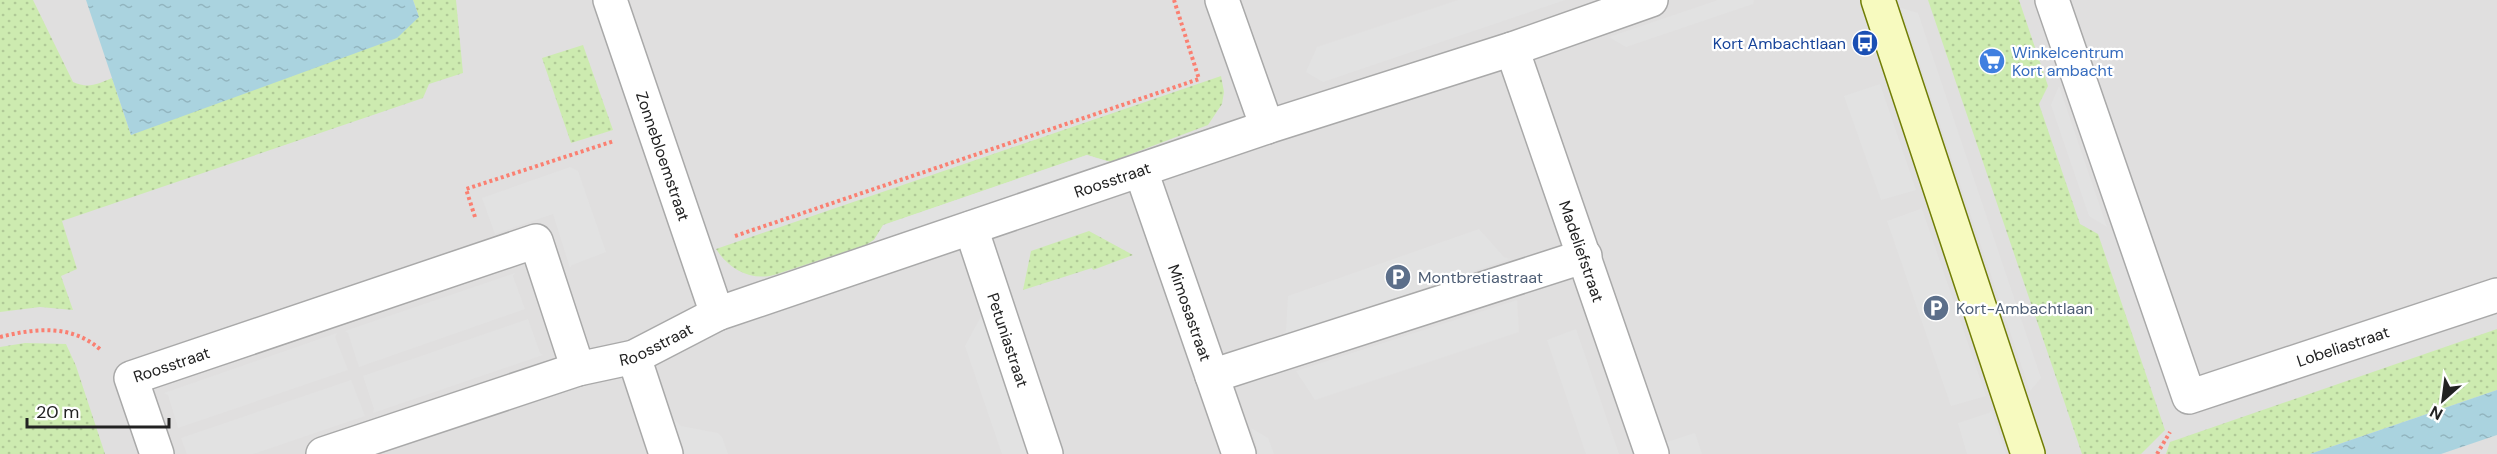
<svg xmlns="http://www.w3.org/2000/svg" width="2497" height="454" font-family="'DM Sans',sans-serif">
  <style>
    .residential { fill: #e0dfdf }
    .grass { fill: url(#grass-dots) }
    .parking { fill: #e2e2e2 }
    .water { fill: url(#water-ripples) }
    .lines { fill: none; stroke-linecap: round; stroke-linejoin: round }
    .street-casing { stroke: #a9a9a9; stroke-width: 36 }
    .secondary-casing { stroke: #707d05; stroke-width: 36 }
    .path { stroke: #fa8072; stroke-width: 4; stroke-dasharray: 3 3; stroke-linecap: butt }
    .street { stroke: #fff; stroke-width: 33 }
    .secondary { stroke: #f7fabf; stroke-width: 33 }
    .labels { text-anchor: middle; stroke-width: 4.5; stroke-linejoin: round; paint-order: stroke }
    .transit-label { font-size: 16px; fill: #164399; stroke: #fff; text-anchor: end }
    .shop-label { font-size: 16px; fill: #366cbe; stroke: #fff; text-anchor: start }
    .street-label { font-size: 16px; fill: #222; stroke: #fff }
    .service-label { font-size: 16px; fill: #4e5e75; stroke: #fff; text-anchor: start }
  </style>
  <defs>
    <pattern id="grass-dots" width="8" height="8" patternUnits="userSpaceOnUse" patternTransform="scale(1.5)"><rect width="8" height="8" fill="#cdebb0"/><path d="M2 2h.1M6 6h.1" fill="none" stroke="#b0c997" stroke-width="1.8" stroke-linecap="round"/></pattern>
    <pattern id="water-ripples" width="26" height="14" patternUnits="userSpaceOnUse" patternTransform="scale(1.5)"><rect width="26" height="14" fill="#aad3df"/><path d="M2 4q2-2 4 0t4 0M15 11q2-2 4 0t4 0" fill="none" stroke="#92b5bf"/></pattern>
  </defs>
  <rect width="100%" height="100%" fill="#f2efe9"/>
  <!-- residential -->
  <path class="residential" d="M0,0H2497V454H0Z"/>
  <!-- grass -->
  <path class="grass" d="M0,0H33L73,82C88,89 98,84 112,78L131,135L418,14L413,0H456L463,73L429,84L423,98L62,221L77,269L61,276L73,310L40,307L0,312Z
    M1928,0H2019L2048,86L2039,104L2080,224L2098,234L2165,430L2141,454H2082Z
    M583,45L613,130L571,143L542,58Z
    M1221,76L1224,92L1222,104L1208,125L1110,162L1087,155L884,225L874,240L866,245L774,275C750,281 729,269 716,249Z
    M1089,231L1133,255L1093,270L1092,268L1023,290L1031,251Z
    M2497,329V390L2310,454H2166L2170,442Z
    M25,343L66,344L76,366L105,454H0V347Z"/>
  <!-- parking -->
  <path class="parking" d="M1458,0H1565L1323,82L1306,72L1317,47Z
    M1718,0H1754L1753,4L1626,47L1609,37Z
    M1901,8L1918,13L2041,378L2030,391Z
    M1880,84L1916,190L1881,200L1844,96Z
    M2059,86L2107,227L2089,216L2051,105Z
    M1087,155L1110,162L866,245L874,240L883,225Z
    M570,167L578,171L606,252L572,265L570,268L553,214L495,234L482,198Z
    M1921,206L1986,396L1951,406L1887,221L1920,209Z
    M1479,229L1504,257L1510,259L1280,337L1286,331L1288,296Z
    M515,273L513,276L525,309L359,367L348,333L345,331Z
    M1517,300L1519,332L1315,400L1296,371Z
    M984,311L1034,454H1002L965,346Z
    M528,319L540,353L543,355L373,413L374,409L363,376Z
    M1576,329L1619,454H1586L1547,340Z
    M337,333L335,337L348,370L178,428L168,395L164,393Z
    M351,380L365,416L253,454H187L181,438Z
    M1991,410L2006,454H1967L1958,423L1989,413Z
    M673,418L681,426L718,433L722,437L728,454H685Z
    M1251,428L1268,438L1274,454H1259Z
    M1695,433L1702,454H1668L1664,443Z"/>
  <!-- water -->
  <path class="water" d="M86,0H413L419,17L397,38L131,135Z
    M2497,390V435L2441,454H2310Z"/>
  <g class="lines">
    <defs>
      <g id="street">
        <path id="s1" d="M610,0L717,314"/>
        <path d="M1222,0L1267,127"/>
        <path id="s2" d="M2052,0L2189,397L2497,295"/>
        <path id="s3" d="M1512,49L1652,454"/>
        <path id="s4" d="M1141,171L1239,454"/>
        <path id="s5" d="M971,228L1046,454"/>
        <path d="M634,357L666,454"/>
        <path d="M1212,376L1585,256"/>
        <path id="s6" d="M157,454L131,378L536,241L578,369"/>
        <path id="s7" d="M323,454L578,369L634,357L717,314L1267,127L1512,49L1651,0"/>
      </g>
      <path id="secondary" d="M1878,0L2028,454"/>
    </defs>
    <!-- street casing -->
    <use href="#street" class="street-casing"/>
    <!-- secondary casing -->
    <use href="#secondary" class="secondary-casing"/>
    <!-- path -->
    <path class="path" d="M475,217L466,189L614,141
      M735,236L1199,79L1174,0
      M0,337C36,328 73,324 102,351
      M2157,454L2170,432"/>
    <!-- street -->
    <use href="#street" class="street"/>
    <!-- secondary -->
    <use href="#secondary" class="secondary"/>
  </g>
  <!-- icons -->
  <defs>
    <symbol id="bus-disc" viewBox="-11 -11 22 22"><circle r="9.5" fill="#1a4fb4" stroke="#fff"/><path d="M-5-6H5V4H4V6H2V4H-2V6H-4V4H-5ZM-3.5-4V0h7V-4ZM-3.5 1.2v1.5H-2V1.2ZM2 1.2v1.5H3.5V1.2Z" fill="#fff"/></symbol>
    <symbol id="supermarket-disc" viewBox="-11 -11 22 22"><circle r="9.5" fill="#3f7fe0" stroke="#fff"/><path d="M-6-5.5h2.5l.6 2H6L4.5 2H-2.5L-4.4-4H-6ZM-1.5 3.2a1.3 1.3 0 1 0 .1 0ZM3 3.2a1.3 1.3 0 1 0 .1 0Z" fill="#fff"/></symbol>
    <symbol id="parking-disc" viewBox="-11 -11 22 22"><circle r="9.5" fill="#5c6f8a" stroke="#fff"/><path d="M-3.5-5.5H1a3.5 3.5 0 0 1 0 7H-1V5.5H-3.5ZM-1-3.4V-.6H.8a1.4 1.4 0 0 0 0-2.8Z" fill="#fff"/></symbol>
  </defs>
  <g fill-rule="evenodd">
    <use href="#bus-disc" x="1850" y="28" width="30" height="30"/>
    <use href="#supermarket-disc" x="1977" y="46" width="30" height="30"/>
    <use href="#parking-disc" x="1383" y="262" width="30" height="30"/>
    <use href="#parking-disc" x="1921" y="293" width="30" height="30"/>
  </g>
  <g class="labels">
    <!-- transit labels -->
    <g class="transit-label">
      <text x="1846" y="49">Kort Ambachtlaan</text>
    </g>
    <!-- shop labels -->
    <g class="shop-label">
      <text x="2012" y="58">Winkelcentrum<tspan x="2012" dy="18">Kort ambacht</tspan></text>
    </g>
    <!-- street labels -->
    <g class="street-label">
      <text dy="6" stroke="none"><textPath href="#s1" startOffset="165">Zonnebloemstraat</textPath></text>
      <text dy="6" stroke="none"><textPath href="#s7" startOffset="837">Roosstraat</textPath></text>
      <text dy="6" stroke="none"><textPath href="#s3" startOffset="214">Madeliefstraat</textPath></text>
      <text dy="6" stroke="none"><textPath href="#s4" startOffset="150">Mimosastraat</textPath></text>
      <text dy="6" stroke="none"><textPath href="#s5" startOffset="118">Petuniastraat</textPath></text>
      <text dy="6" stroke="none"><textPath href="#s7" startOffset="351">Roosstraat</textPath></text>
      <text dy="6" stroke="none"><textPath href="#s2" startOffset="582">Lobeliastraat</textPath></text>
      <text dy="6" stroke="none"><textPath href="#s6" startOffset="123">Roosstraat</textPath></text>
    </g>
    <!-- service labels -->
    <g class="service-label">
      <text x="1418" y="283">Montbretiastraat</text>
      <text x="1956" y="314">Kort-Ambachtlaan</text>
    </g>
  </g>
  <!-- north arrow -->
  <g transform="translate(2443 400) rotate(208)" stroke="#ffffff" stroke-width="4.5" paint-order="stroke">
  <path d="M0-4.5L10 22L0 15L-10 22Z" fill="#222222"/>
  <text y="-9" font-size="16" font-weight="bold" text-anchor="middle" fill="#222222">N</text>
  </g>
  <!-- scale -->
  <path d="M27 418v9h142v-9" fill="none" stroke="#222222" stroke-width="3"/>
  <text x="36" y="418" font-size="18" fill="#222222" stroke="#ffffff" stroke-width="4.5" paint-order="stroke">20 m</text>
</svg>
